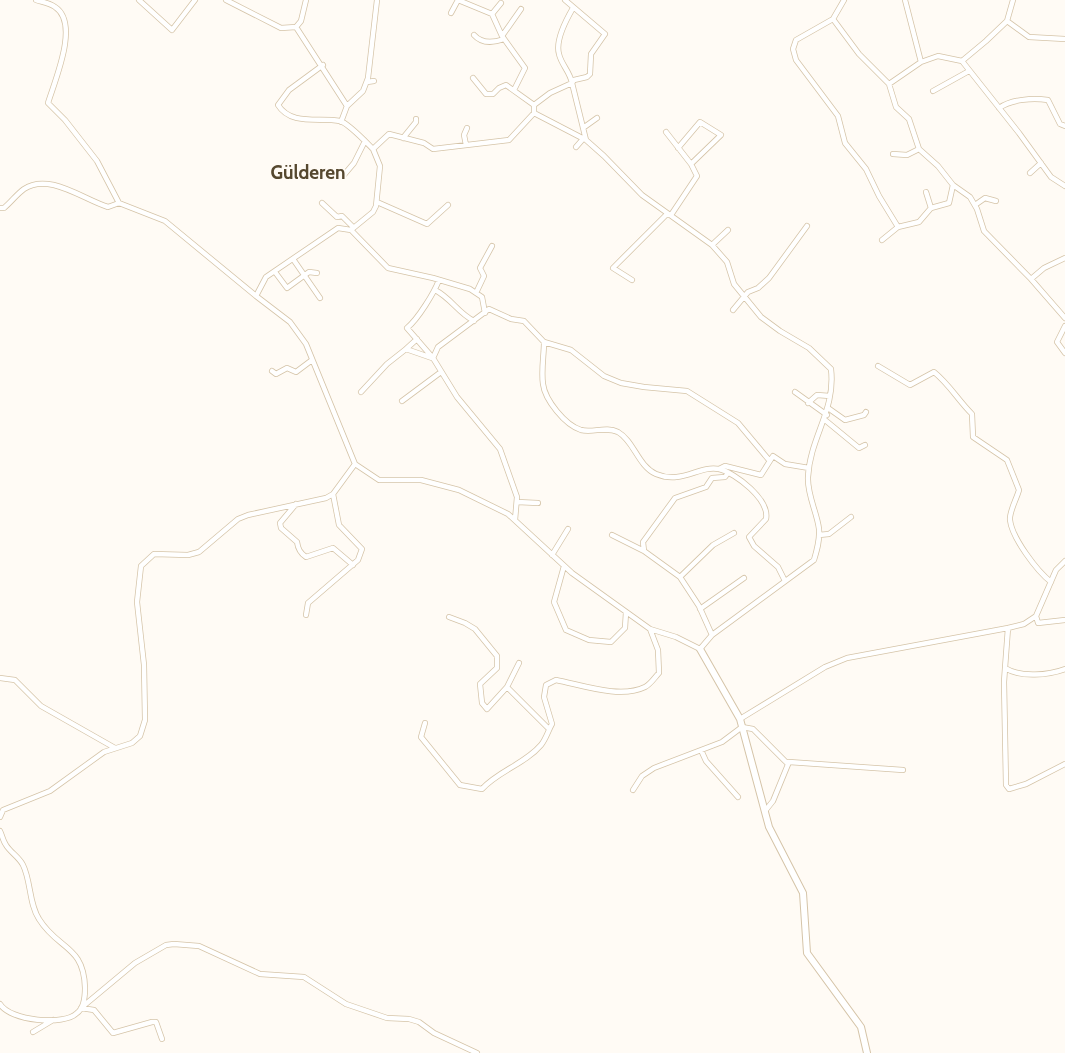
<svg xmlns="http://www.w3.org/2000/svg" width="1065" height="1053" font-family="Cabin,sans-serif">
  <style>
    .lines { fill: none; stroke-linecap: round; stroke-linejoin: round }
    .street-casing { stroke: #d5c4a8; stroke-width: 6 }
    .secondary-casing { stroke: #d5c4a8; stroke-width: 8 }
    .street { stroke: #fff; stroke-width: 4.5 }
    .secondary { stroke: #fff; stroke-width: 6 }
    .labels { text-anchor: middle; stroke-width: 4; stroke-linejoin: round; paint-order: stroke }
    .quarter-label { font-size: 19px; font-weight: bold; fill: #56482f; stroke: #fffbf5 }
  </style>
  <rect width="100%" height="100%" fill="#fffbf5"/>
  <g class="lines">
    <defs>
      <path id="street" d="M36,0C42,2 50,3 55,7C80,23 55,80 48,103L65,120L97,161L119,203L165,221L256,296
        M139,0L172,30L195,0
        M226,0L281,28L296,27
        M306,0L301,21L296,27L347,106
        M565,0L605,34L591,54L590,74L587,77L574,80L572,83L586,140
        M844,0L833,19L796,40L793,49L796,60L838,116L845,143L866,169L879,196L898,227
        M905,0L921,62L938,56L962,61L1019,133L1051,177L1065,186
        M501,3L492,14L502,36L525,68L514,90
        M451,13L458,0L492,14
        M833,19L859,54L889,84
        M1007,21L1029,37L1065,39
        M474,35C482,44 493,43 504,39
        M502,36L521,9
        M962,61L986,41L1007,21L1013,0
        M921,62L889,84L896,107L909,119L919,149L938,166L953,185L970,197L977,209L984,231L1031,279
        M323,65L289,90L278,105C291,126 319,117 340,121C348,123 366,142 373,149
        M473,78L486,94H493L499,88L506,85L534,105
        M367,82L374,81
        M933,91L969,71
        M999,108C1012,99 1033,98 1048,100L1060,124L1065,126
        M534,113L586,140L604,156L642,195L712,245L727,262L734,284L761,317L780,331L809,348L831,369C836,410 810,437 808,477C807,495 817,512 819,529C820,540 817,550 814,560L712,635L700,649L676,637L650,629L572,573L508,514L459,490L421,480H379L355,464L306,344L290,322L256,296L266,277L338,228L351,230L373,212L376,206L380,166L373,149L389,134L424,143L433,149L509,140Z
        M534,113V105L550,93L572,83C570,72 561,64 559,54C555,40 566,20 573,8
        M341,122L347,106L363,91L368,78L377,0
        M583,128L597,118
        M403,138L416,122V119
        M466,145L464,135L467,128
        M576,147L583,139
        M678,148L700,122L721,135L691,164
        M893,154L907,155L919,149
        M1030,173L1041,163
        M343,176L354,163L365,141
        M926,192L931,208
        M377,202L427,224L448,205
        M322,203L337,217L342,216L353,227
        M975,205L985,198L996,201
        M0,208H4C11,202 17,194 24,189C49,172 84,200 108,207L119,203
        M351,230L388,268L433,278L470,289L482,297L485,313
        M882,240L898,227L919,222L931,208L949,203L953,185
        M712,245L728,230
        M1065,258L1044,268L1031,279L1065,318
        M293,259L320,298
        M275,272L287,288L309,272L317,273
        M632,280L613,268L666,215H671L697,176L691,164L666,132
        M435,290C451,298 458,313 474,321
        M476,293L484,276L480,268L492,246
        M733,310L748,292L758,288L769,278L807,226
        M1065,326L1057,342L1065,353
        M544,342C544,355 541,370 543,384C545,400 565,425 581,430C593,433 606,426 618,432C634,441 638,466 656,474C682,485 699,465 719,469C736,473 770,500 766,519L749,537L754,546L778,567L785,581
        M406,349L417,339
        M433,358L407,328C418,319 434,293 439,280
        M878,366L910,385L934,372C949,384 958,400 972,414L973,437L1007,460L1019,490C1017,498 1009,512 1010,520C1012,538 1037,571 1051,582
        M272,371L276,374L287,368L296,372L312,360
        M361,392L387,364L406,349L432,358
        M795,392L827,415
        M402,401L441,372
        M808,403L817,395L830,396
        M828,408L845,420L864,415L866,412
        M825,420L859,448L865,445
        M719,469L725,466L761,475L773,456L785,464L809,468
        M517,502L538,503
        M296,504L280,523L281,528L297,542C298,549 300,553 306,557L333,548L353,565
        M515,520L517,497L500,449L457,397L433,358L438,347L489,309L511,319L524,321L544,342L571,350L604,376L621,383L644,387L687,391L738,423L769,460
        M612,535L644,551
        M819,535L829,534L851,517
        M552,555L568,529
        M564,566L554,602L566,630L589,640L611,642L625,628L626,612
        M680,577L713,545L734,533
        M700,609L744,578
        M306,615L308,603L358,560L362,549L339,525L333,494
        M1036,616L1056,570L1065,561
        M449,617L465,623L475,629L497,656V668L480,684L482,703L487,709L507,687
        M1008,628L1005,668C1021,678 1049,675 1065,669
        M712,635L699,606L680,577L644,551L643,542L675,498L706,487L712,478L725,477L728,473
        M519,663L507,687L549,729
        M1005,668L1004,682L1006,785L1009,789L1026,784L1065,764
        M0,678L15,680L41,706L115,748
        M740,719L825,667L847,658L1008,628L1024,624L1036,616L1038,623L1065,620
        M425,723L421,737L460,785L482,789C498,771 525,764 541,745C546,739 548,731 552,724L544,697L546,685L556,680C582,685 620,699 645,687C651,684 655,677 659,673L658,650L650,629
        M701,750L706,761L738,797
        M633,790L642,776L654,768L722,742L742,727L753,729L787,763
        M765,811L773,801L789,762L903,770
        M0,817L3,810L50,791L104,752L132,743L140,736L145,720L144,665L137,602L141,566L154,554L188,555L199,552L238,519L248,515L326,498L333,494L355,464
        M0,831C2,835 3,841 6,845C10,852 19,857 23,865C31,881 29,904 39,919C58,950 84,945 85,988C85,997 84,1008 77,1013C64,1026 10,1021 0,1004
        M81,1008L135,963L166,945L174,944L199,946L260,974L304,977L346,1004L387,1018L409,1019L419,1022L434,1033L477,1053
        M81,1008L94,1010L113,1033L152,1022H156L162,1039
        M33,1032L53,1020"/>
      <path id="secondary" d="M700,649L740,719L769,827L803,893L807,953L861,1027L867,1053"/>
    </defs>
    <!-- street casing -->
    <use href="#street" class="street-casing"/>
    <!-- secondary casing -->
    <use href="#secondary" class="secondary-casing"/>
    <!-- street -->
    <use href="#street" class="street"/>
    <!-- secondary -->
    <use href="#secondary" class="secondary"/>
  </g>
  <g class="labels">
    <!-- quarter labels -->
    <g class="quarter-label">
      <text x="308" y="179">Gülderen</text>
    </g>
  </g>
</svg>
